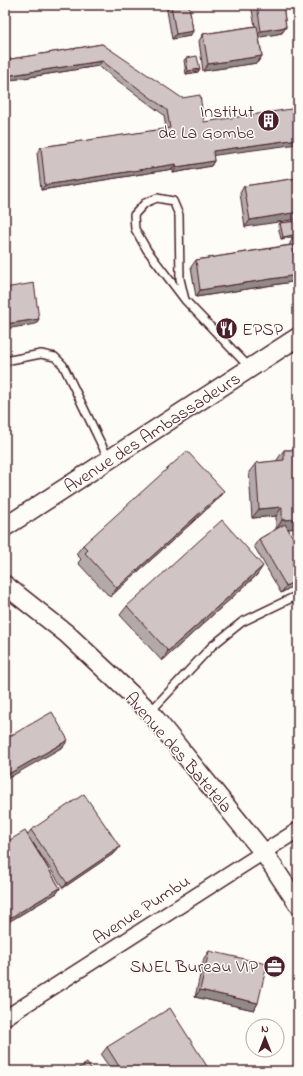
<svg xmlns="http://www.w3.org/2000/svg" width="303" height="1076" font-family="'Indie Flower',sans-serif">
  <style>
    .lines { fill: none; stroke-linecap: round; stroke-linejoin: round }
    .service-casing { stroke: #4a1f2b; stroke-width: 10 }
    .minor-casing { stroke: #4a1f2b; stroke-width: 17 }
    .tertiary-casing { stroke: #4a1f2b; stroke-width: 21 }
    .service { stroke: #fdfcf7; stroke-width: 7 }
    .minor { stroke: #fdfcf7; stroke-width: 14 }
    .tertiary { stroke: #fdfcf7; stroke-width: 18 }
    .wall { fill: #b3a9a9; stroke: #4a1f2b }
    .shaded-wall { fill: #928a89; stroke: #4a1f2b }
    .building { fill: #d0c5c4; stroke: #4a1f2b }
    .labels { text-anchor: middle; stroke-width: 3; stroke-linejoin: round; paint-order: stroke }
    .poi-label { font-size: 18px; fill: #4a1f2b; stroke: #fdfcf7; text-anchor: end }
    .street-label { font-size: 18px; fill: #4a1f2b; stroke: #fdfcf7 }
  </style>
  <rect width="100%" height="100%" fill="#fdfcf7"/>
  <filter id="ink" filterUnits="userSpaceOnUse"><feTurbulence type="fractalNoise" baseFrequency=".025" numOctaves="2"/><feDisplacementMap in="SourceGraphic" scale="8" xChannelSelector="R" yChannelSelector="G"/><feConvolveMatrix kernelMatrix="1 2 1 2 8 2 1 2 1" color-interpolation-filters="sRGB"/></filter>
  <g filter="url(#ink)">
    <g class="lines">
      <defs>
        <path id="service" d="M185,300L180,279L179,215L173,201L157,198L145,203L134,215L135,229L147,250L185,300L250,368
          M5,361L41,354L55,357L63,365L109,460
          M150,712L212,646L242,622L298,595"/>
        <path id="minor" d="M5,1018L298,830"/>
        <path id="tertiary" d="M5,527L298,337
          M5,585L67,634L150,712L264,853L298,904"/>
      </defs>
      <!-- service casing -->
      <use href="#service" class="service-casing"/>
      <!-- minor casing -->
      <use href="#minor" class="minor-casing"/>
      <!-- tertiary casing -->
      <use href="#tertiary" class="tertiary-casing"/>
      <!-- service -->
      <use href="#service" class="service"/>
      <!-- minor -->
      <use href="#minor" class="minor"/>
      <!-- tertiary -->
      <use href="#tertiary" class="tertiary"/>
    </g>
    <!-- wall -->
    <path class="wall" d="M166,5H189L193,31L190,36L172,39Z
      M251,5H283L286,27L282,33L259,37L262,56L257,63L203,71L199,41L203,34L255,26Z
      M102,44L204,122L213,155L214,161L211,166L173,173V169L41,190L37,153L41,147L166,129L164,115L98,66L5,81V60Z
      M186,58L198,72L186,74L184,60Z
      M298,178L245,227L240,193L244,186Z
      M298,221V237L281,239L278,226L280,223Z
      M293,238L298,266H296L297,275L292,282L196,297L191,267L196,260L290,245V243Z
      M284,450H298V528L288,529L298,546V583L281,593L254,546L259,539L276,529V516L252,518L249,472L256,463L277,461V460Z
      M217,500L110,597L78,563L81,559L76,554L83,545Z
      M257,575L162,661L120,615L127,606Z
      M31,830L116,852L63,888L33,843L60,888L57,893L5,924V843L27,835Z
      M209,951L258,1003L254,1010L195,997L204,958Z
      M107,1047L210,1071H112L101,1055Z"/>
    <!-- shaded-wall -->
    <path class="shaded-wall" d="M286,27L282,33L256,38L261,31Z
      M193,31L190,36L172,39L176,34Z
      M262,56L257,63L203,71L208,64Z
      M102,61L98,66L5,81V76Z
      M200,69L198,72L186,74L188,71Z
      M298,139V144L209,156L213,151Z
      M214,161L211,166L173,173L177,167Z
      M176,164L173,169L41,190L45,185Z
      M298,212V219L245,227L250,220Z
      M298,234V237L281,239L283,237Z
      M298,261V266L293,267L297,262Z
      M297,275L292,282L196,297L200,290Z
      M39,319L36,324L5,329V324Z
      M224,491L217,500L110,597L117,588Z
      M282,507L276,516L252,518L259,509Z
      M298,519V528L276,530L282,520Z
      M263,566L257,575L162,661L168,651Z
      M298,579V583L281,593L286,586Z
      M68,740L63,747L5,780V776Z
      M120,847L116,852L63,888L67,883Z
      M60,888L57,893L5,924V921Z
      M200,990L258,1003L254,1010L195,997Z"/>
    <!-- building -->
    <path class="building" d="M171,5H189L193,31L176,34Z
      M257,5H283L286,27L261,31Z
      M257,26L262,56L208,64L203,34Z
      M102,44L182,98L200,95L204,122L298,108V139L213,151L214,161L177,167L176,164L45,185L41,147L170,128L167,110L102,61L5,76V60Z
      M197,56L200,69L188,71L186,58Z
      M298,178V212L250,220L244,186Z
      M298,221V234L283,237L280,223Z
      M298,237V261L297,262L293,238Z
      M292,245L297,275L200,290L196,260Z
      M34,283L39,319L5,324V288Z
      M284,450H298V519L282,520V507L259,509L256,463L284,460Z
      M187,451L224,491L117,588L85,553L88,550L83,545Z
      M222,520L263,566L168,651L127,606Z
      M285,524L298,546V579L286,586L259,539Z
      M52,712L68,740L5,776V739Z
      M84,794L120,847L67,883L31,830Z
      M25,831L60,888L5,921V843Z
      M209,951L267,964L258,1003L200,990Z
      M170,1008L210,1071H122L107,1047Z
      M87,1063L92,1071H74Z"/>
  </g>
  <!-- icons -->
  <defs>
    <symbol id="building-disc" viewBox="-11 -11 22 22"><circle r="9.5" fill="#4a1f2b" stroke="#fdfcf7"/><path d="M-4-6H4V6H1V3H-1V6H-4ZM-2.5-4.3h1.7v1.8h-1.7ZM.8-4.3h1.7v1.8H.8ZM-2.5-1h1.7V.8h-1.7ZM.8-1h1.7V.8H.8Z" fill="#fff"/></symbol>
    <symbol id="restaurant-disc" viewBox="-11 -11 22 22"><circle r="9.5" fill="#4a1f2b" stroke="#fdfcf7"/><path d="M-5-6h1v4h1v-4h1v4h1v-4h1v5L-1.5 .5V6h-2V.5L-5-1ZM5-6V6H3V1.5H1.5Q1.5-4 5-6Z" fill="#fff"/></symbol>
    <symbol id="office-disc" viewBox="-11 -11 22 22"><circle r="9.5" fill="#4a1f2b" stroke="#fdfcf7"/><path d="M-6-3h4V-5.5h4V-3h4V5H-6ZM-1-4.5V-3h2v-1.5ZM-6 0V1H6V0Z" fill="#fff"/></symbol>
  </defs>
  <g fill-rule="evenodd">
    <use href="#building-disc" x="256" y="108" width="25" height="25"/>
    <use href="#restaurant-disc" x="214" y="316" width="25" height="25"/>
    <use href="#office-disc" x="262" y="954" width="25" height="25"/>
  </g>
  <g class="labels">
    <!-- poi labels -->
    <g class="poi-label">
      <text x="254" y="117">Institut<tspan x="254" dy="21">de La Gombe</tspan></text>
      <text x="242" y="335" text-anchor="start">EPSP</text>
      <text x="258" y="972">SNEL Bureau VIP</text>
    </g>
    <!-- street labels -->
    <g class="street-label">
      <text transform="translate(152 432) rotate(-33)" y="6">Avenue des Ambassadeurs</text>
      <text transform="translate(179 752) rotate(49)" y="6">Avenue des Batetela</text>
      <text transform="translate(141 909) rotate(-33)" y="6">Avenue Pumbu</text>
    </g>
  </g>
  <!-- margin -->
  <rect width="303" height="1076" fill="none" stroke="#fdfcf7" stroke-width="20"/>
  <rect x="10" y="10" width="283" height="1056" fill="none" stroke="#4a1f2b" stroke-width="1.5" filter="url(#ink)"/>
  <!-- north arrow -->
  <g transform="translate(265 1038)"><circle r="19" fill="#fdfcf7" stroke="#b5a4a5"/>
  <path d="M0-3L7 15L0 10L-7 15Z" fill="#4a1f2b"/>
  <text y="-6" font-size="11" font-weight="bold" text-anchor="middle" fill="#4a1f2b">N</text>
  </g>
</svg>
